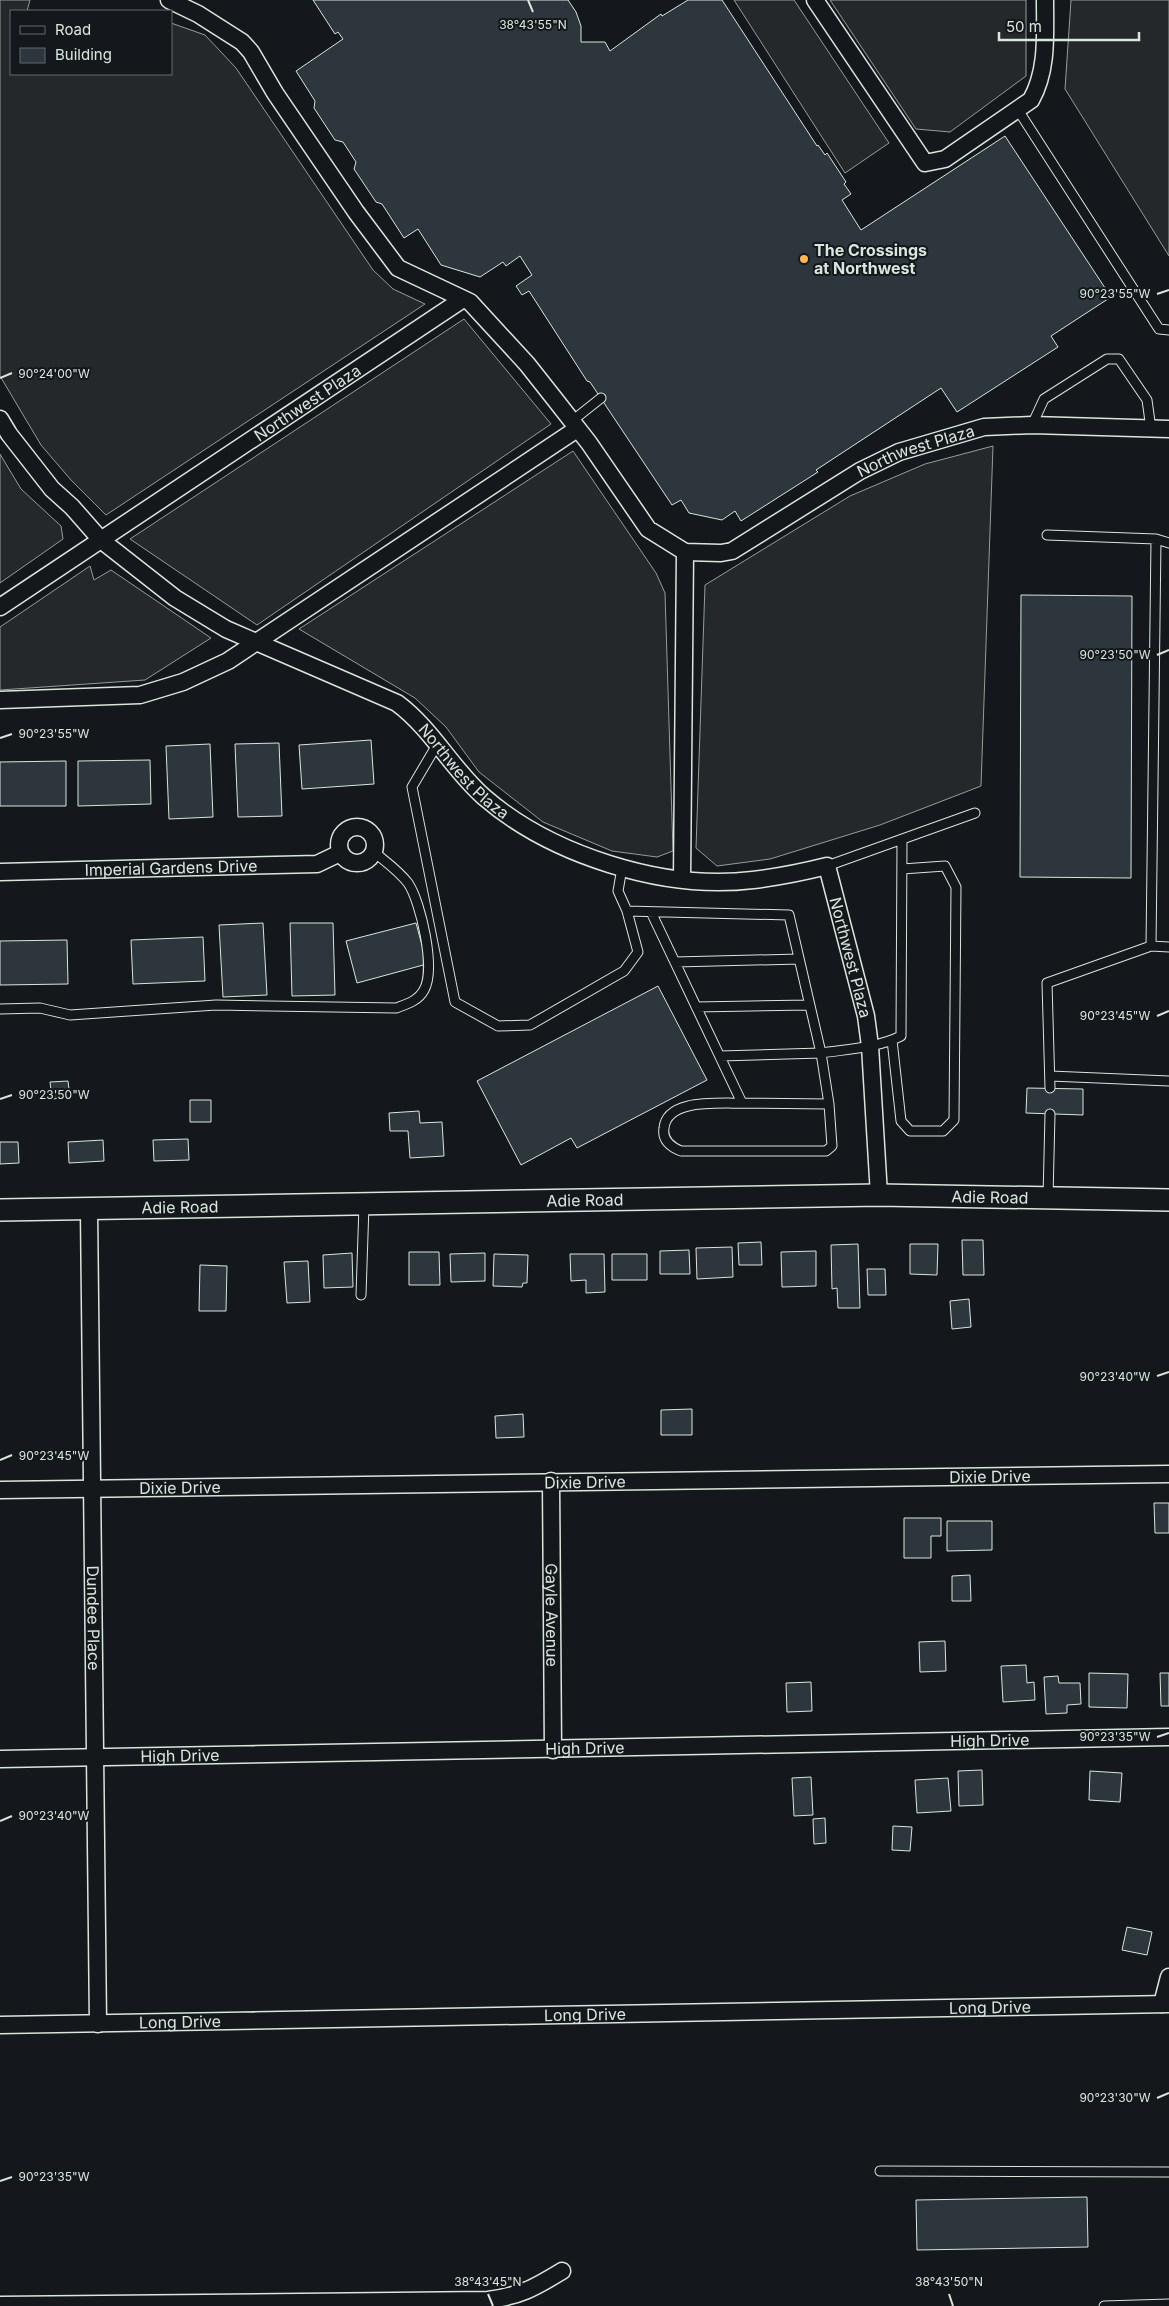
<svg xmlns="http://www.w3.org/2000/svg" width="1169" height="2306" font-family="Inter,sans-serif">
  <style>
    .parking { fill: #24282b; stroke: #939e99 }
    .building { fill: #2c363c; stroke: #d8e6dc }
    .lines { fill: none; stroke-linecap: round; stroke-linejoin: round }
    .service-casing { stroke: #d8e6dc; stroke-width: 11 }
    .minor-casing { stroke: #d8e6dc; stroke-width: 19 }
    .tertiary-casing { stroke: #d8e6dc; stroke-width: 24 }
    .service { stroke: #14181c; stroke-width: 9 }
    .minor { stroke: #14181c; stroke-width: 16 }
    .tertiary { stroke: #14181c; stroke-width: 21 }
    .ticks { fill: none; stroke: #d8e6dc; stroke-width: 2 }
    .poi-dot { fill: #ffb74d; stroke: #14181c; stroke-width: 2 }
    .labels { text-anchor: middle; stroke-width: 4; stroke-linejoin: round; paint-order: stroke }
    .poi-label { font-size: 16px; font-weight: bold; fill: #d8e6dc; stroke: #14181c; text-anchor: start }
    .street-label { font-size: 16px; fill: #d8e6dc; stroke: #14181c }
    .ticks-label { font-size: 12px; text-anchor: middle; fill: #d8e6dc; stroke: #14181c; stroke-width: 4; stroke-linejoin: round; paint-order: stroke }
  </style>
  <rect width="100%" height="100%" fill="#14181c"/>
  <!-- parking -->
  <path class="parking" d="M0,0H30L27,11H11V74H171V23L205,35L236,68L373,270L393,289L425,304L106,515L71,480L41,445L0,376Z
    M734,0H794L889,143L845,173Z
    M830,0H1026V76L950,132L916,129Z
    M1071,0H1169V256L1065,89Z
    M464,319L551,424L257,625L130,539Z
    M993,446L981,786L880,825L770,859L717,866L696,848L705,585L850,496L925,464Z
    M573,451L656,573L665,593L673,851L657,857L612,851L543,822L479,772L446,727L415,698L299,629Z
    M0,454L21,489L61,526L63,539L0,583Z
    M90,566L94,580L111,570L211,638L145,680L0,690V627Z"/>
  <!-- building -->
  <path class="building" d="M313,0H568L576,12L581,26V42H605L610,51L661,14L662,16L688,0H722L817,146L818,145L825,155L827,153L846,182L844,184L851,194L842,200L861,230L1005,136L1111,297L1051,336L1058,347L957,412L941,388L816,470L818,472L741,521L735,511L722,520L689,513L681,500L672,505L590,382L587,381L529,291L522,295L516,286L532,275L520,256L506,266L503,262L480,277L441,265L418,229L404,238L382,204L376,202L354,169L356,162L343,142L335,140L314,108L315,101L296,71L343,39L338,32L335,34Z
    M1021,595L1132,596L1131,878L1020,877Z
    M371,740L374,784L302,789L299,745Z
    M279,743L282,816L238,817L235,744Z
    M210,744L213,817L169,819L166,746Z
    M150,760L151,804L78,806V761Z
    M66,761V806H0V762Z
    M263,923L267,995L223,997L219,925Z
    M290,923H333L335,995L292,996Z
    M416,923L427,964L357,983L346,941Z
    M203,937L205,981L133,984L131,940Z
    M67,940L68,984L0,985V941Z
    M658,986L707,1080L577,1148L571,1138L521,1165L477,1081Z
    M68,1081L70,1097L52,1099L50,1082Z
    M1027,1088L1083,1089V1115L1026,1113Z
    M190,1100H211V1122H190Z
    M419,1111L420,1123L442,1122L444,1156L410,1158L408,1131H390L389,1113Z
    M188,1139L189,1160L154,1161L153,1140Z
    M103,1140L104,1161L69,1163L68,1142Z
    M0,1142H18L19,1163L0,1164Z
    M962,1240H983L984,1275H963Z
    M761,1242L762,1265H739L738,1243Z
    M858,1244L860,1308H838L837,1288L832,1289L831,1245Z
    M910,1244H938L937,1275L910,1274Z
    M732,1247L733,1277L697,1279L696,1248Z
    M689,1250L690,1274H660V1251Z
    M816,1251V1286L782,1287L781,1252Z
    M409,1252H439L440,1285H409Z
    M352,1253L353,1287L324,1288L323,1255Z
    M485,1253V1281L451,1282L450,1254Z
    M494,1254L528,1255L527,1283H523L522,1287L493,1286Z
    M570,1254H604L605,1292L586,1293V1280L571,1281Z
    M612,1254H647V1280H612Z
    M308,1261L310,1302L287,1303L284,1262Z
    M200,1265L227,1266L226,1311H199Z
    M867,1269H885L886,1295H868Z
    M969,1299L971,1327L952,1329L950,1301Z
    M692,1409V1435H661V1410Z
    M523,1414L524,1437L496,1438L495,1416Z
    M1154,1503H1169V1533H1155Z
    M904,1518H941V1536H931V1558H904Z
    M947,1521H992V1550L947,1551Z
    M970,1575L971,1601H952V1576Z
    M945,1641L946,1671L920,1672L919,1642Z
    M1026,1665L1027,1683L1034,1682L1035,1700L1003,1702L1001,1666Z
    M1089,1673L1128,1674L1127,1708L1089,1707Z
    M1160,1673H1169V1706H1161Z
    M1058,1676L1059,1683H1080L1081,1704L1067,1705V1713L1046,1714L1044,1677Z
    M811,1682L812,1711L787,1712L786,1683Z
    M982,1770L983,1805L959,1806L958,1771Z
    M1090,1771L1122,1773L1120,1802L1089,1800Z
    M811,1777L813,1815L794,1816L792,1778Z
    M948,1778L951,1811L917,1813L915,1780Z
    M825,1818L826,1843L814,1844L813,1819Z
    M893,1826L912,1827L910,1851L892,1850Z
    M1127,1927L1152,1932L1147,1955L1122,1950Z
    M1087,2197L1088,2247L917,2250L916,2200Z"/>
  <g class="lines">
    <defs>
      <path id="service" d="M1018,110L1159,329L1169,330
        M572,421L601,398
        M1032,425L1044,399L1107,359H1119L1147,400L1151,429
        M1047,535L1156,539L1151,946L1047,983L1050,1088
        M1156,539L1169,543
        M438,743L412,787L455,1002L498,1026L530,1025L624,971L638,952L627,911
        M827,866L975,813
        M622,868L618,891L627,911L789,915L821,1053C848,1049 877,1048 901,1036L902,840
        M651,912L742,1103L829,1104
        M1151,946L1169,947
        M675,962L799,959
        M696,1007L810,1005
        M0,1009L40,1008L70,1015L216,1005L396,1008C407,1004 418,1001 424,990C436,969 421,902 408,883C399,871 386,862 374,852
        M892,1040L901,1121L910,1131H943L954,1120L956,887L945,866L902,869
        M720,1056L821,1053L829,1104L832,1146L826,1151H681C671,1147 662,1140 664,1128C667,1098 719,1104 742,1103
        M1050,1076L1169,1081
        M1048,1198L1050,1114
        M361,1295L364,1205
        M880,2171L1169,2172
        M1104,2306L1169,2304"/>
      <g id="minor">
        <path id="s1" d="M169,0L198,14L242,42L251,52L275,93L356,212L398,268L470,302L527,364L557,402L589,443L648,529L685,552L721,553L732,551L860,471L899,452L984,427L1032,425L1169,429"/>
        <path d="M815,0L925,163L945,159L1031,100C1048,70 1045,34 1045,0"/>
        <path id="s2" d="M0,419L9,434L52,489L72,507L101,540L175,598L226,629L397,703C432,729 452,769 484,797C551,855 664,891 753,880C778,877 803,872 827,866L866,1016L870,1046L879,1195"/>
        <path id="s3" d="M0,607L463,299"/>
        <path d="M0,700L140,695L183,682L228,661L577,429"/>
        <circle cx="357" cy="845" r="18"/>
        <path id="s4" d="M0,872L317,864L340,853"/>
        <path d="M682,879L685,552"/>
        <path id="s5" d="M89,1210L98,2024"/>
        <path id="s6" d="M551,1481L553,1750"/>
        <path id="s7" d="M0,1490L1169,1474"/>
        <path id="s8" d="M0,1759L1169,1737"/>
        <path d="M1162,2004L1169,1977"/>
        <path id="s9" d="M0,2025L1169,2004"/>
        <path d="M0,2305L488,2300C520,2296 534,2288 562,2271"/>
      </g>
      <g id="tertiary">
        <path id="s10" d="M0,1210L879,1195L1169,1200"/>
      </g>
    </defs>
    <!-- service casing -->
    <use href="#service" class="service-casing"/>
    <!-- minor casing -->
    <use href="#minor" class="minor-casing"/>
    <!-- tertiary casing -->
    <use href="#tertiary" class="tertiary-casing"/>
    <!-- service -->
    <use href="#service" class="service"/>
    <!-- minor -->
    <use href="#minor" class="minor"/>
    <!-- tertiary -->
    <use href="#tertiary" class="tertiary"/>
  </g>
  <!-- ticks -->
  <path class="ticks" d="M528,0L533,12M1157,294L1169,290M0,378L12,373M1157,655L1169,650M0,738L12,734M1157,1016L1169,1011M0,1099L12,1095M1157,1376L1169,1372M0,1460L12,1455M1157,1737L1169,1733M0,1821L12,1816M1157,2098L1169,2093M0,2181L12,2177M488,2294L493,2306M949,2294L953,2306"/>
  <!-- markers -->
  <circle class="poi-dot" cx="804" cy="259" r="5"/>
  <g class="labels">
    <!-- poi labels -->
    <g class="poi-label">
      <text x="814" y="256">The Crossings<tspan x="814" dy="18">at Northwest</tspan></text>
    </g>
    <!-- street labels -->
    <g class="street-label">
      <text dy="6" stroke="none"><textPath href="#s3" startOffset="369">Northwest Plaza</textPath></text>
      <text dy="6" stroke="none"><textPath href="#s1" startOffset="1029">Northwest Plaza</textPath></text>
      <text dy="6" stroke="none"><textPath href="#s2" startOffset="594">Northwest Plaza</textPath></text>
      <text dy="6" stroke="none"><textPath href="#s4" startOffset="171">Imperial Gardens Drive</textPath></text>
      <text dy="6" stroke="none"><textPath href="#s2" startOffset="1085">Northwest Plaza</textPath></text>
      <text dy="6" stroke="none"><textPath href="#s10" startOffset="990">Adie Road</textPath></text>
      <text dy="6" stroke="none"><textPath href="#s10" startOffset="585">Adie Road</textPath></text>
      <text dy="6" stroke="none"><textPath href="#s10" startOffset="180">Adie Road</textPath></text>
      <text dy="6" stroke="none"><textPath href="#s7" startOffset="990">Dixie Drive</textPath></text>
      <text dy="6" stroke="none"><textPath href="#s7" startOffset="585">Dixie Drive</textPath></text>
      <text dy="6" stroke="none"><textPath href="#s7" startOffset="180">Dixie Drive</textPath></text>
      <text dy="6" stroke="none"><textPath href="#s6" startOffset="134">Gayle Avenue</textPath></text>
      <text dy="6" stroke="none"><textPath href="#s5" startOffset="408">Dundee Place</textPath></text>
      <text dy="6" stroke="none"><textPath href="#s8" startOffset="990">High Drive</textPath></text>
      <text dy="6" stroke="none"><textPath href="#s8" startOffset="585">High Drive</textPath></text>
      <text dy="6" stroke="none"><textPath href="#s8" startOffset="180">High Drive</textPath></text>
      <text dy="6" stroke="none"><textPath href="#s9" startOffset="990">Long Drive</textPath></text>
      <text dy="6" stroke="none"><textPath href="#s9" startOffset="585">Long Drive</textPath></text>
      <text dy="6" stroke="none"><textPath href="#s9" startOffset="180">Long Drive</textPath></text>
    </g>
  </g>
  <g class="ticks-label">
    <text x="533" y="29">38°43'55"N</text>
    <text x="1115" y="298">90°23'55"W</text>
    <text x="54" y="378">90°24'00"W</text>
    <text x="1115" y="659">90°23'50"W</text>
    <text x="54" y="738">90°23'55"W</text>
    <text x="1115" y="1020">90°23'45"W</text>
    <text x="54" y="1099">90°23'50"W</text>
    <text x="1115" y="1381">90°23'40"W</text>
    <text x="54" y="1460">90°23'45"W</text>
    <text x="1115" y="1741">90°23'35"W</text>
    <text x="54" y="1820">90°23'40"W</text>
    <text x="1115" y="2102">90°23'30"W</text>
    <text x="54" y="2181">90°23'35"W</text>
    <text x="488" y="2286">38°43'45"N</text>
    <text x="949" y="2286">38°43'50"N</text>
  </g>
  <!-- legend -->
  <rect x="10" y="10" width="162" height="65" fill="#14181c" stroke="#626a69"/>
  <rect x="20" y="26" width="25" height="8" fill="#14181c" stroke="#626a69"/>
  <text x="55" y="35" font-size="15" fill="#d8e6dc">Road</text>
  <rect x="20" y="48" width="25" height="15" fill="#2c363c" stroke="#626a69"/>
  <text x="55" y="60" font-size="15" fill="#d8e6dc">Building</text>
  <!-- scale -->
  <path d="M999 32v8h140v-8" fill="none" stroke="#d8e6dc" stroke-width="2.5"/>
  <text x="1006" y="32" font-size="15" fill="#d8e6dc" stroke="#14181c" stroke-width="4" paint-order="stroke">50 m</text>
</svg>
